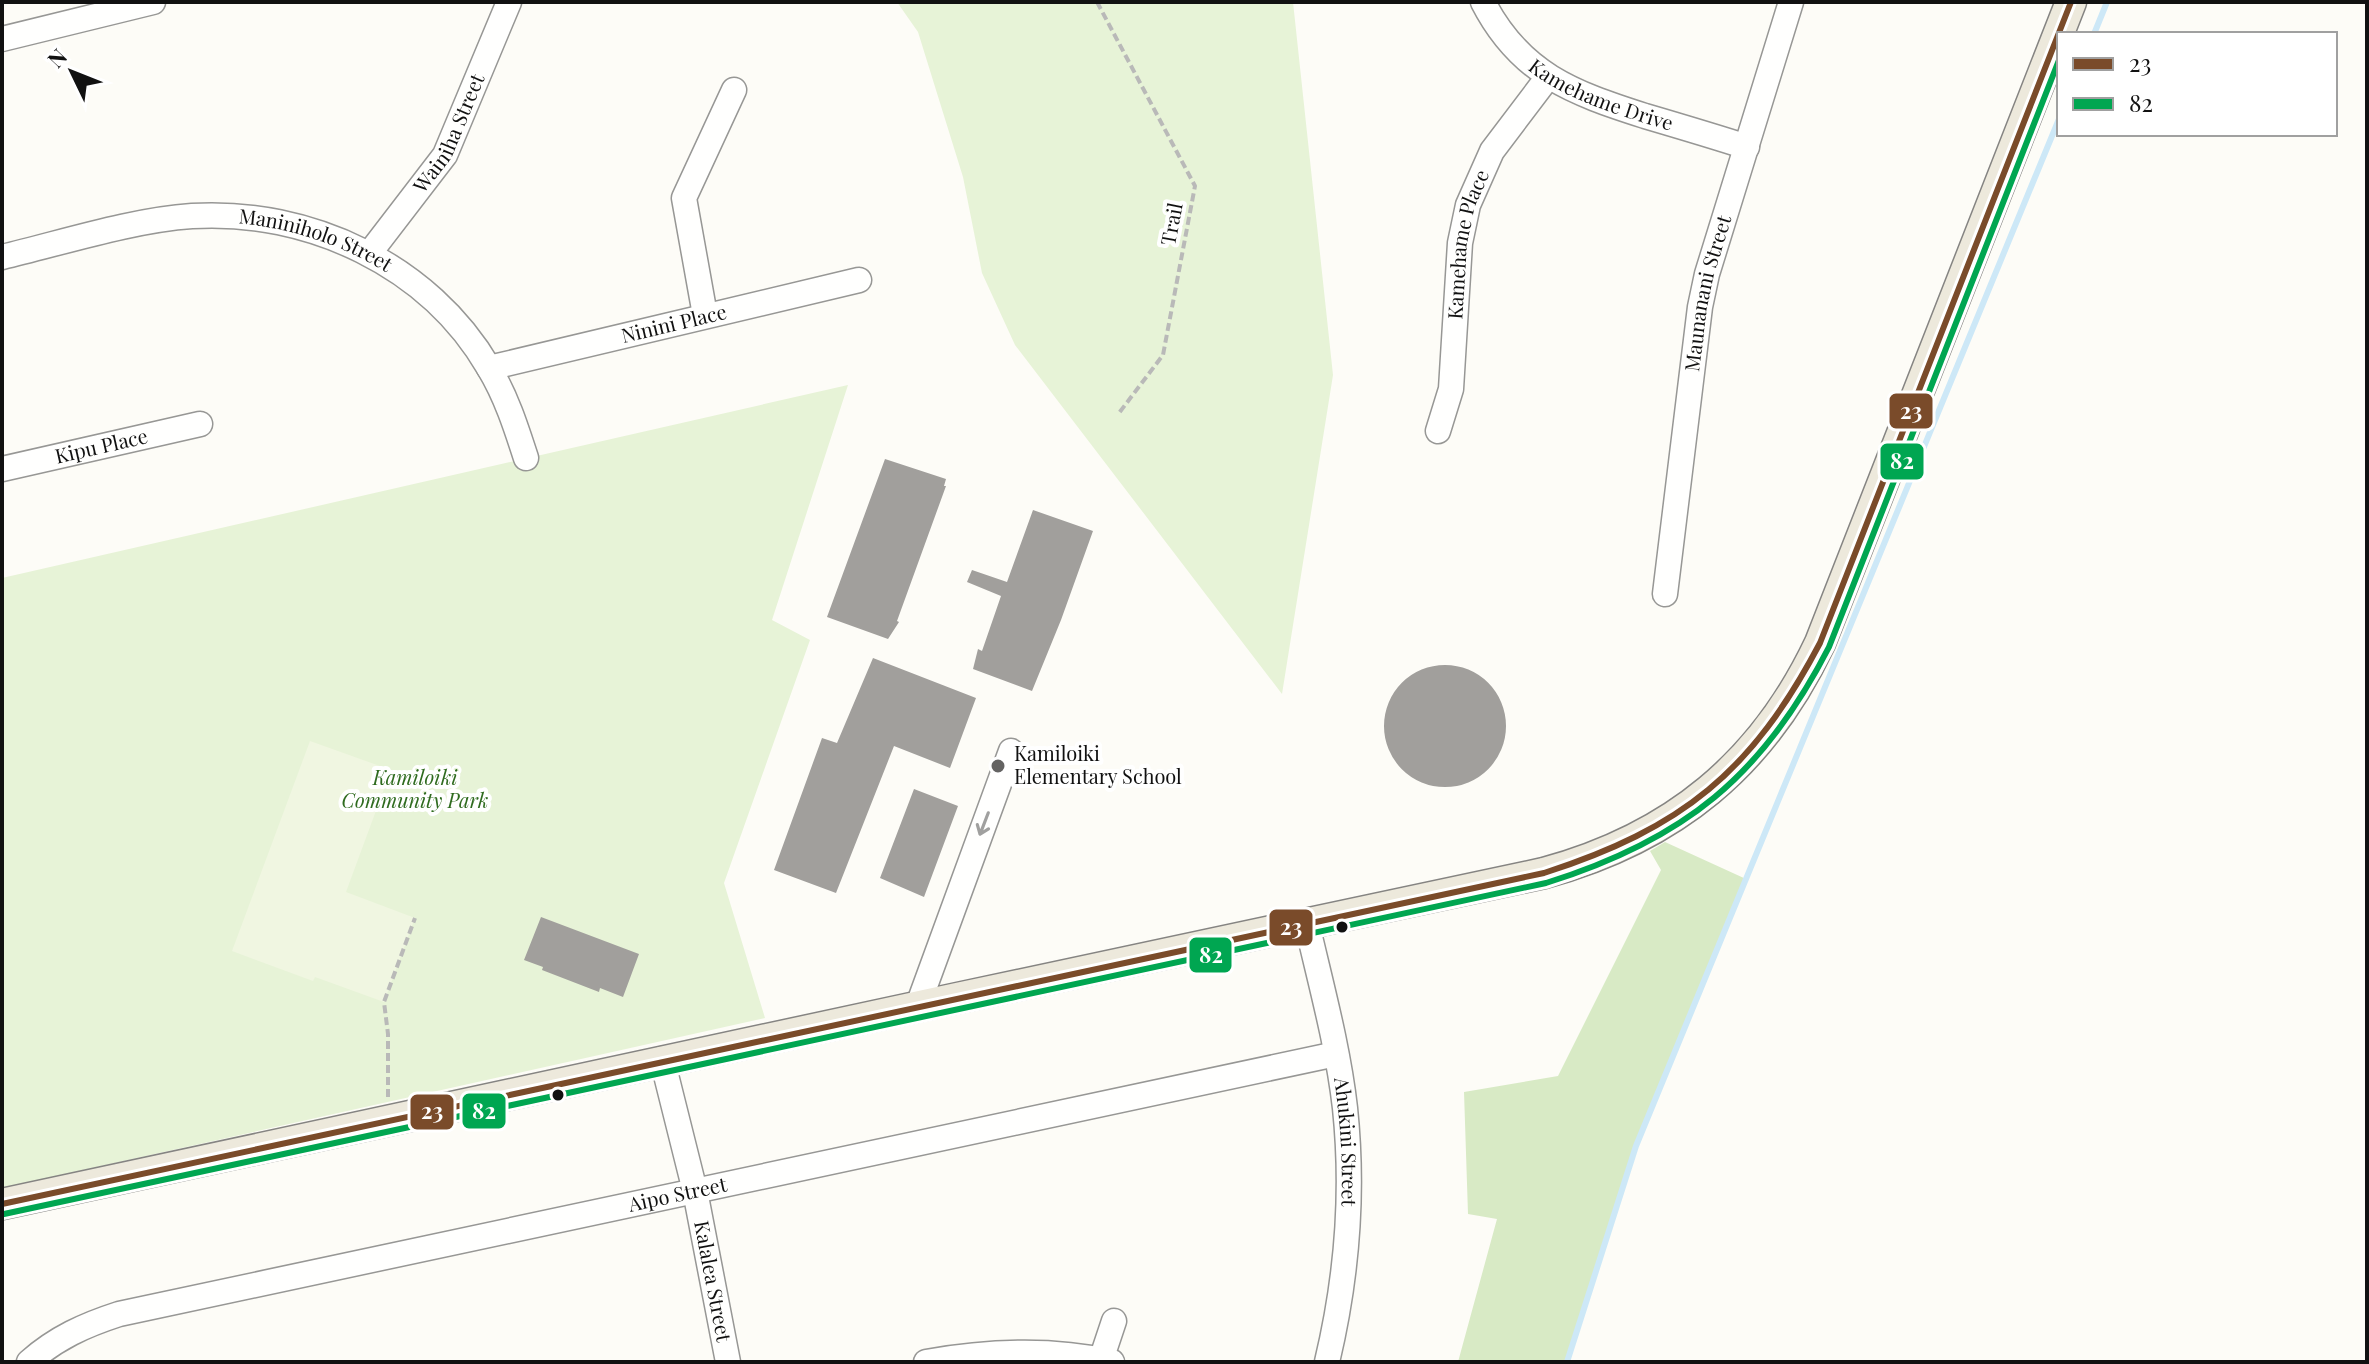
<svg xmlns="http://www.w3.org/2000/svg" width="2369" height="1364" font-family="'Playfair Display',serif">
  <style>
    .green { fill: #e7f3d7 }
    .forest { fill: #d8eac5 }
    .pitch { fill: #f0f6e1 }
    .lines { fill: none; stroke-linecap: round; stroke-linejoin: round }
    .stream { stroke: #cde8f7; stroke-width: 6 }
    .building { fill: #a19f9c }
    .minor-casing { stroke: #979795; stroke-width: 27 }
    .major-casing { stroke: #858482; stroke-width: 33 }
    .path { stroke: #b9b9b8; stroke-width: 4; stroke-dasharray: 8 4; stroke-linecap: butt }
    .minor { stroke: #fffffe; stroke-width: 24 }
    .major { stroke: #ede9dc; stroke-width: 30 }
    .bus-1-casing { stroke: #fff; stroke-width: 12 }
    .bus-2-casing { stroke: #fff; stroke-width: 12 }
    .bus-1 { stroke: #7a4b2a; stroke-width: 6 }
    .bus-2 { stroke: #00a651; stroke-width: 6 }
    .oneway { stroke: #a0a09f }
    .poi-dot { fill: #646362; stroke: #fff; stroke-width: 3 }
    .bus-dot { fill: #111; stroke: #fff; stroke-width: 3 }
    .labels { text-anchor: middle; stroke-width: 8; stroke-linejoin: round; paint-order: stroke }
    .street-label { font-size: 20px; fill: #111; stroke: #fff }
    .poi-label { font-size: 20px; fill: #111; stroke: #fff; text-anchor: start }
    .park-label { font-size: 20px; font-style: italic; fill: #2f6b1f; stroke: #fff }
    .line-badge { stroke: #fff; stroke-width: 3 }
    .badge-label { font-size: 22px; text-anchor: middle; font-weight: bold; fill: #fff }
  </style>
  <rect width="100%" height="100%" fill="#fdfcf7"/>
  <!-- green -->
  <path class="green" d="M897,2H1293L1333,375L1282,694L1015,345L982,273L963,177L918,32Z
    M848,385L772,620L810,640L724,883L765,1018L2,1188V578Z"/>
  <!-- forest -->
  <path class="forest" d="M1665,842L1746,879L1636,1146L1567,1362H1458L1497,1219L1468,1214L1464,1092L1558,1076L1661,870L1650,851Z"/>
  <!-- pitch -->
  <path class="pitch" d="M310,741L391,770L346,892L415,918L384,1002L315,977L313,981L232,951Z"/>
  <g class="lines">
    <!-- stream -->
    <path class="stream" d="M2094,34L2107,2
      M1567,1362L1636,1146L2059,119"/>
  </g>
  <!-- building -->
  <path class="building" d="M885,459L946,479L944,486H946L897,621L899,622L888,639L827,617Z
    M1033,510L1093,531L1061,620L1032,691L973,669L978,649L982,651L1001,596L967,582L972,570L1007,582Z
    M873,658L976,698L950,768L894,746L836,893L774,870L822,738L837,743Z
    M1384 726a61 61 0 1 1 122 0a61 61 0 1 1-122 0Z
    M914,789L958,806L924,897L880,878Z
    M541,917L639,954L623,997L600,988L599,992L542,970L543,967L524,960Z"/>
  <g class="lines">
    <defs>
      <g id="minor">
        <path id="s1" d="M1483,2C1520,74 1573,93 1645,116C1679,126 1713,136 1747,147"/>
        <path d="M2,39L153,2"/>
        <path id="s2" d="M369,254L445,155L509,2"/>
        <path id="s3" d="M2,257C61,243 132,220 192,216C309,209 429,265 489,368C506,396 516,427 526,458"/>
        <path d="M705,315L684,198L734,90"/>
        <path id="s4" d="M489,368L859,280"/>
        <path id="s5" d="M1438,431L1451,389L1460,243L1468,205L1492,151L1548,77"/>
        <path id="s6" d="M2,469L200,424"/>
        <path id="s7" d="M1665,594L1700,307L1707,274L1791,2"/>
        <path id="s8" d="M1307,924C1321,985 1338,1046 1345,1108C1354,1194 1347,1278 1327,1362"/>
        <path d="M917,1008L1011,751"/>
        <path id="s9" d="M662,1059L695,1191L728,1362"/>
        <path d="M1101,1360L1114,1321"/>
        <path id="s10" d="M29,1362C56,1338 85,1325 119,1314L1336,1054"/>
        <path d="M926,1362C988,1351 1050,1348 1112,1362"/>
      </g>
      <path id="major" d="M2,1204C515,1091 1030,983 1544,873C1673,838 1763,764 1820,643L2071,2"/>
    </defs>
    <!-- minor casing -->
    <use href="#minor" class="minor-casing"/>
    <!-- major casing -->
    <use href="#major" class="major-casing"/>
    <!-- path -->
    <path class="path" d="M1097,2L1195,186L1163,355L1119,413
      M388,1097V1034L384,1002L415,918"/>
    <!-- minor -->
    <use href="#minor" class="minor"/>
    <!-- major -->
    <use href="#major" class="major"/>
    <defs>
      <path id="bus-1" d="M2,1204L1544,873C1683,828 1752,772 1820,643L2071,2"/>
      <path id="bus-2" d="M4,1214L1546,883C1684,840 1763,776 1829,647L2059,60"/>
    </defs>
    <!-- bus-1 casing -->
    <use href="#bus-1" class="bus-1-casing"/>
    <!-- bus-2 casing -->
    <use href="#bus-2" class="bus-2-casing"/>
    <!-- bus-1 -->
    <use href="#bus-1" class="bus-1"/>
    <!-- bus-2 -->
    <use href="#bus-2" class="bus-2"/>
  </g>
  <!-- one-way arrows -->
  <defs><path id="oneway-shaft" d="M-6 0H5M1.5-3L5.5 0L1.5 3" fill="none" stroke-width="1.6" stroke-linecap="round" stroke-linejoin="round" transform="scale(2)"/></defs>
  <use class="oneway" href="#oneway-shaft" transform="translate(984 824) rotate(111)"/>
  <!-- markers -->
  <circle class="poi-dot" cx="998" cy="766" r="8"/>
  <g class="bus-dot">
    <circle cx="1342" cy="927" r="7"/>
    <circle cx="558" cy="1095" r="7"/>
  </g>
  <g class="labels">
    <!-- street labels -->
    <g class="street-label">
      <text dy="7" stroke="none"><textPath href="#s1" startOffset="156">Kamehame Drive</textPath></text>
      <text dy="7" stroke="none"><textPath href="#s2" startOffset="146">Wainiha Street</textPath></text>
      <text transform="translate(1172 224) rotate(-79)" y="7">Trail</text>
      <text dy="7" stroke="none"><textPath href="#s3" startOffset="322">Maniniholo Street</textPath></text>
      <text dy="7" stroke="none"><textPath href="#s5" startOffset="190">Kamehame Place</textPath></text>
      <text dy="7" stroke="none"><textPath href="#s7" startOffset="304">Maunanani Street</textPath></text>
      <text dy="7" stroke="none"><textPath href="#s4" startOffset="190">Ninini Place</textPath></text>
      <text dy="7" stroke="none"><textPath href="#s6" startOffset="102">Kipu Place</textPath></text>
      <text dy="7" stroke="none"><textPath href="#s8" startOffset="222">Ahukini Street</textPath></text>
      <text dy="7" stroke="none"><textPath href="#s10" startOffset="674">Aipo Street</textPath></text>
      <text dy="7" stroke="none"><textPath href="#s9" startOffset="228">Kalalea Street</textPath></text>
    </g>
    <!-- poi labels -->
    <g class="poi-label">
      <text x="1014" y="761">Kamiloiki<tspan x="1014" dy="23">Elementary School</tspan></text>
    </g>
    <!-- park labels -->
    <g class="park-label">
      <text x="415" y="785">Kamiloiki<tspan x="415" dy="23">Community Park</tspan></text>
    </g>
  </g>
  <g class="line-badge">
    <rect x="1888" y="392" width="46" height="38" rx="8" fill="#7a4b2a"/>
    <rect x="1879" y="442" width="46" height="39" rx="8" fill="#00a651"/>
    <rect x="1268" y="908" width="46" height="39" rx="8" fill="#7a4b2a"/>
    <rect x="1188" y="936" width="45" height="38" rx="8" fill="#00a651"/>
    <rect x="461" y="1092" width="46" height="38" rx="8" fill="#00a651"/>
    <rect x="409" y="1093" width="46" height="38" rx="8" fill="#7a4b2a"/>
  </g>
  <g class="badge-label">
    <text x="1911" y="419">23</text>
    <text x="1902" y="469">82</text>
    <text x="1291" y="935">23</text>
    <text x="1211" y="963">82</text>
    <text x="484" y="1119">82</text>
    <text x="432" y="1119">23</text>
  </g>
  <!-- border -->
  <rect width="2369" height="1364" fill="none" stroke="#111111" stroke-width="8"/>
  <!-- legend -->
  <rect x="2057" y="32" width="280" height="104" fill="#ffffff" stroke="#a0a0a0" stroke-width="2"/>
  <rect x="2073" y="58" width="40" height="12" fill="#7a4b2a" stroke="#a0a0a0" stroke-width="2"/>
  <text x="2129" y="72" font-size="24" fill="#111111">23</text>
  <rect x="2073" y="98" width="40" height="12" fill="#00a651" stroke="#a0a0a0" stroke-width="2"/>
  <text x="2129" y="112" font-size="24" fill="#111111">82</text>
  <!-- north arrow -->
  <g transform="translate(72 72) rotate(313)" stroke="#ffffff" stroke-width="6" paint-order="stroke">
  <path d="M0-6L14 30L0 20L-14 30Z" fill="#111111"/>
  <text y="-12" font-size="22" font-weight="bold" text-anchor="middle" fill="#111111">N</text>
  </g>
</svg>
